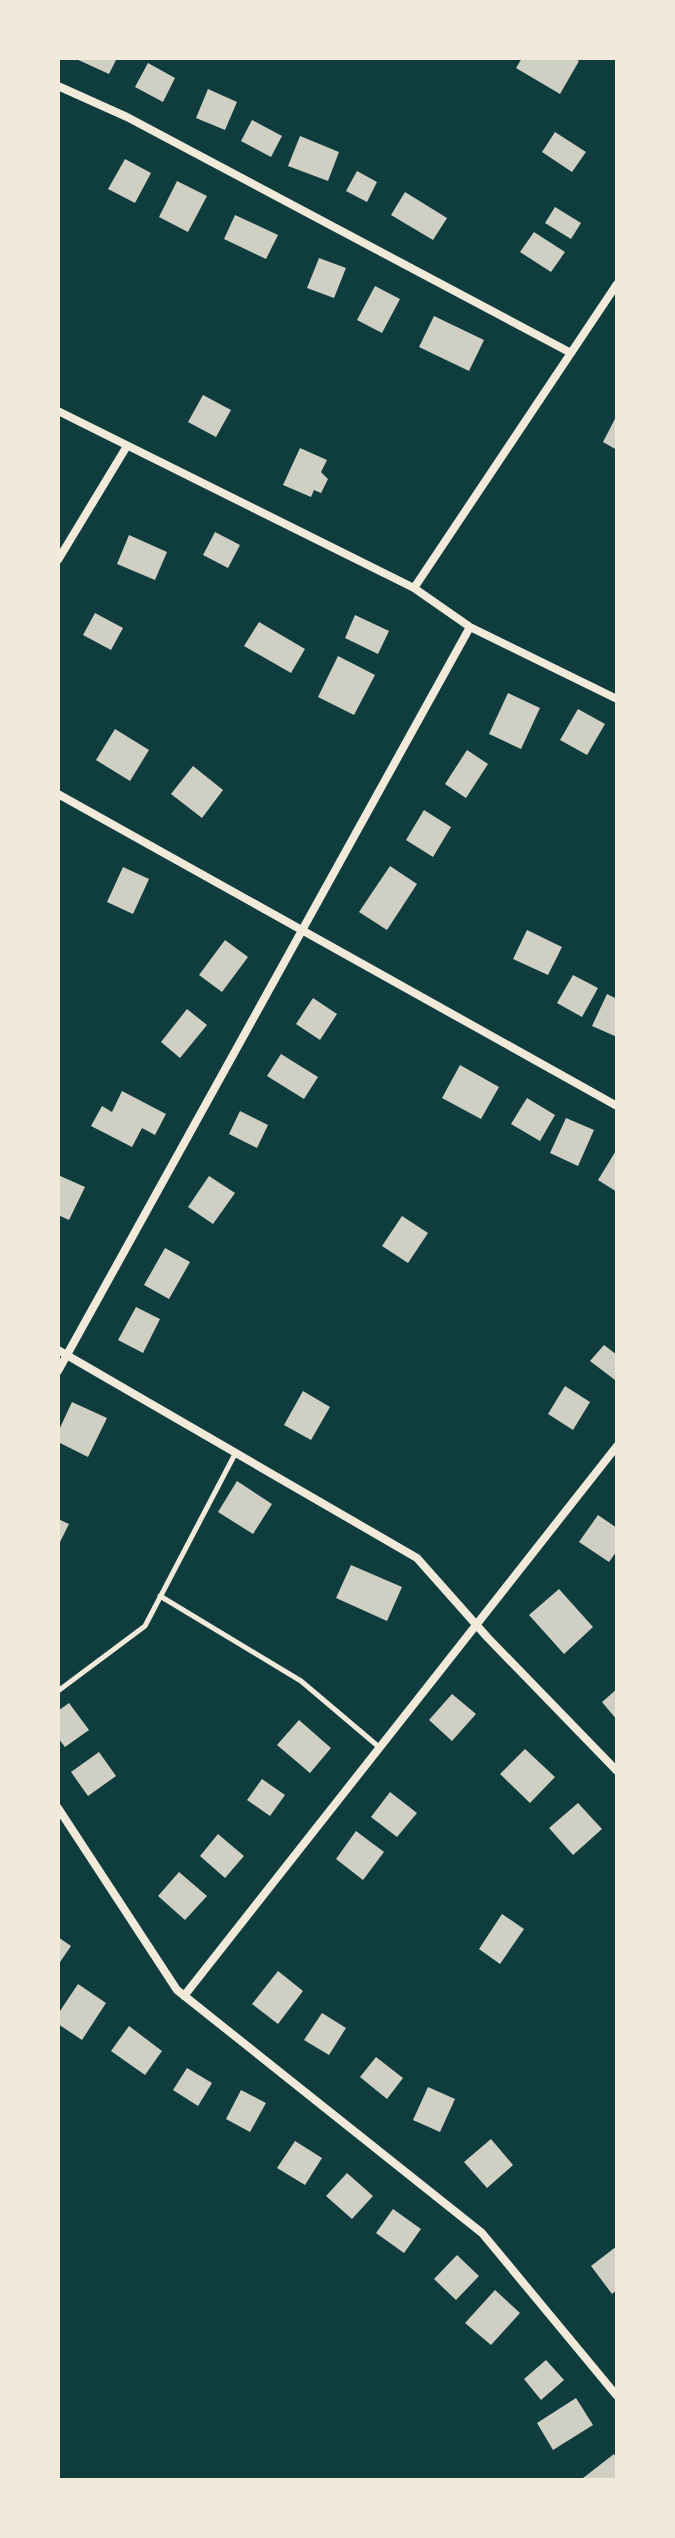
<svg xmlns="http://www.w3.org/2000/svg" width="675" height="2538" font-family="'DM Sans',sans-serif">
  <style>
    .building { fill: #cfcfc3 }
    .lines { fill: none; stroke-linecap: round; stroke-linejoin: round }
    .service { stroke: #f1e9da; stroke-width: 5 }
    .minor { stroke: #f1e9da; stroke-width: 8 }
  </style>
  <rect width="100%" height="100%" fill="#0f3d3e"/>
  <!-- building -->
  <path class="building" d="M74,58H117L109,74Z
    M522,58H574L579,61L560,94L516,68Z
    M148,63L175,78L163,102L135,87Z
    M208,89L237,102L225,130L196,118Z
    M252,120L282,136L271,157L241,141Z
    M555,132L586,152L572,172L542,152Z
    M300,136L339,152L328,181L288,166Z
    M125,159L151,173L135,203L108,189Z
    M357,171L377,182L367,202L346,191Z
    M177,181L207,196L188,232L159,217Z
    M405,192L447,218L433,240L391,215Z
    M555,207L581,223L571,239L545,223Z
    M235,215L278,235L266,259L224,239Z
    M534,232L565,252L551,272L520,252Z
    M319,258L346,268L334,298L307,288Z
    M375,286L400,299L382,333L357,320Z
    M434,316L484,340L469,371L419,347Z
    M203,395L231,410L216,437L188,422Z
    M617,415V450L603,442Z
    M300,448L327,460L321,472L328,479L321,493L314,490L311,497L283,485Z
    M215,532L240,545L228,568L203,555Z
    M129,535L167,552L155,580L117,564Z
    M95,613L123,628L111,650L83,635Z
    M355,615L389,631L378,654L345,638Z
    M259,622L305,649L291,673L244,646Z
    M338,656L375,675L354,715L318,697Z
    M508,693L540,708L521,749L489,734Z
    M578,709L605,724L587,755L560,740Z
    M115,729L149,750L130,781L96,760Z
    M467,750L488,764L466,798L445,784Z
    M193,766L223,790L202,818L171,794Z
    M424,810L451,827L433,857L406,840Z
    M390,866L417,884L387,930L359,912Z
    M123,867L149,879L133,914L107,902Z
    M527,930L562,947L548,975L513,959Z
    M225,940L248,957L222,992L199,975Z
    M573,975L598,988L582,1017L557,1003Z
    M607,994L617,999V1037L592,1026Z
    M313,998L337,1014L320,1040L296,1024Z
    M187,1009L207,1025L180,1058L161,1042Z
    M281,1054L318,1077L304,1099L267,1076Z
    M460,1065L499,1087L481,1119L442,1098Z
    M122,1091L166,1114L155,1135L142,1128L132,1147L91,1126L102,1106L112,1112Z
    M527,1098L555,1115L540,1141L511,1124Z
    M240,1111L268,1125L257,1148L229,1134Z
    M566,1118L594,1130L578,1166L550,1153Z
    M617,1149V1192L598,1180Z
    M58,1175L85,1187L69,1220L58,1215Z
    M209,1176L235,1193L213,1224L188,1207Z
    M402,1216L428,1233L408,1263L382,1246Z
    M165,1248L190,1262L169,1299L144,1285Z
    M136,1307L160,1319L143,1353L118,1340Z
    M604,1345L617,1355L615,1380L590,1361Z
    M565,1386L590,1402L573,1430L548,1414Z
    M303,1391L330,1407L311,1440L284,1425Z
    M72,1402L107,1418L88,1457L58,1442V1432Z
    M237,1481L272,1504L253,1534L218,1512Z
    M598,1515L617,1528V1551L609,1562L579,1542Z
    M58,1519L69,1524L58,1546Z
    M351,1565L402,1587L387,1621L336,1598Z
    M559,1589L593,1627L564,1654L529,1615Z
    M617,1689V1720L602,1702Z
    M452,1694L476,1714L452,1741L429,1720Z
    M69,1703L89,1730L65,1747L58,1738V1711Z
    M299,1720L331,1748L310,1773L277,1745Z
    M525,1749L555,1777L530,1803L500,1774Z
    M99,1752L116,1776L88,1796L71,1772Z
    M262,1779L285,1795L270,1816L247,1800Z
    M390,1792L417,1813L397,1837L371,1817Z
    M578,1803L602,1829L573,1855L549,1828Z
    M356,1831L384,1852L363,1880L336,1859Z
    M218,1834L244,1856L225,1878L200,1856Z
    M179,1872L207,1896L185,1920L158,1896Z
    M502,1914L524,1929L500,1964L479,1949Z
    M58,1937L71,1946L58,1965Z
    M278,1971L303,1991L278,2024L252,2004Z
    M78,1984L106,2003L82,2040L58,2024V2014Z
    M322,2013L346,2028L329,2055L304,2040Z
    M129,2026L162,2051L145,2075L111,2051Z
    M376,2057L403,2078L387,2099L360,2077Z
    M187,2068L212,2083L198,2106L173,2090Z
    M428,2087L455,2099L440,2132L413,2120Z
    M241,2090L266,2103L250,2132L226,2119Z
    M491,2139L513,2165L487,2188L464,2162Z
    M295,2141L322,2158L305,2185L277,2168Z
    M347,2173L373,2196L352,2219L326,2196Z
    M393,2209L421,2229L404,2253L376,2233Z
    M617,2246V2290L612,2294L591,2266Z
    M457,2255L479,2276L456,2300L434,2279Z
    M495,2290L520,2313L491,2345L465,2323Z
    M546,2360L564,2380L541,2400L524,2379Z
    M576,2398L593,2425L553,2450L537,2423Z
    M614,2454L617,2459V2480H585L583,2478Z"/>
  <g class="lines">
    <!-- service -->
    <path class="service" d="M160,1596L301,1681L379,1747
      M58,1691L145,1626L235,1454"/>
    <!-- minor -->
    <path class="minor" d="M58,86L127,117L571,353
      M58,411L414,588
      M58,560L127,446
      M470,627L617,699
      M58,794L617,1106
      M58,1350L417,1558L488,1638L617,1771
      M58,1371L470,627L414,588L617,284
      M58,1808L177,1990L482,2233L617,2396
      M184,1996L617,1446"/>
  </g>
  <!-- border -->
  <rect width="675" height="2538" fill="none" stroke="#f1e9da" stroke-width="120"/>
</svg>
